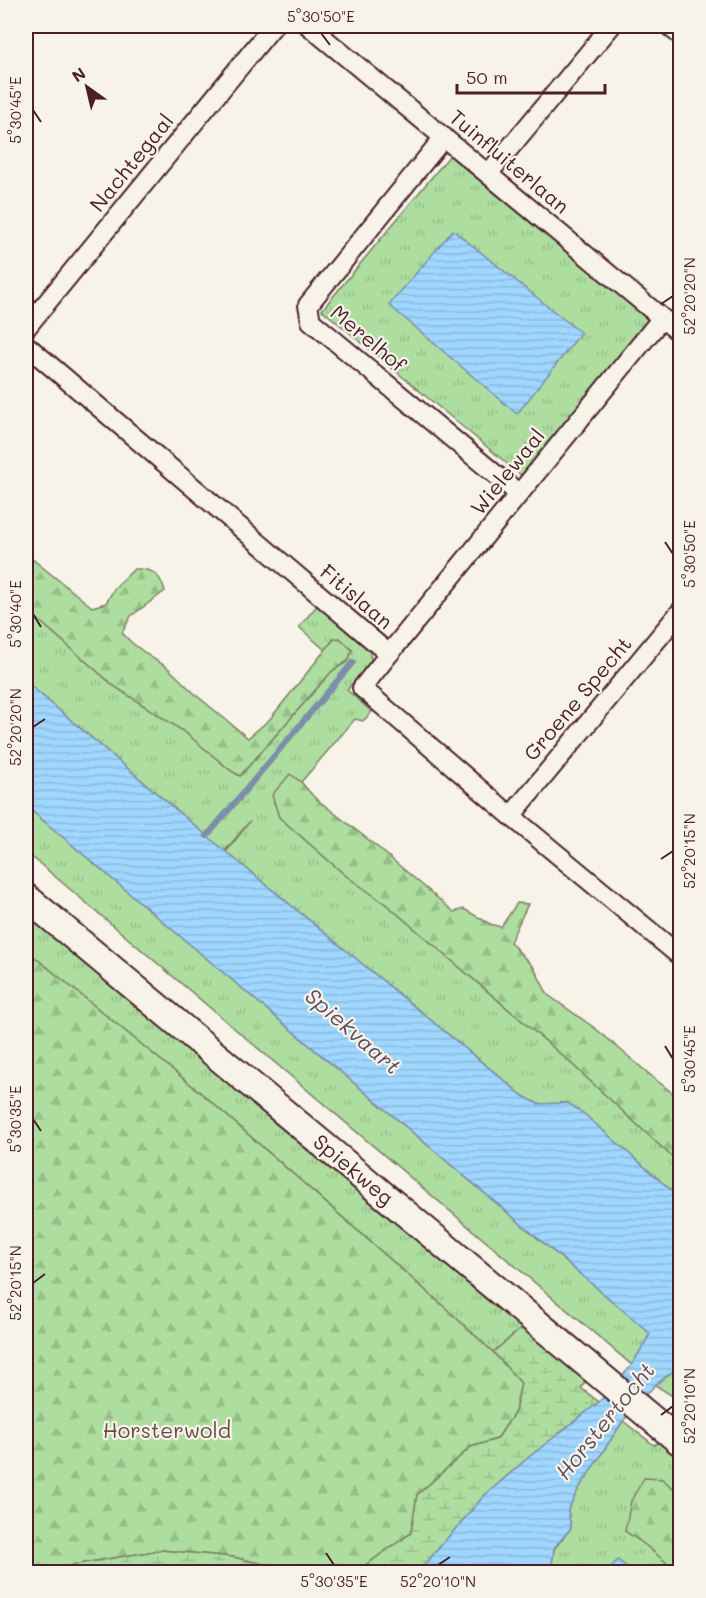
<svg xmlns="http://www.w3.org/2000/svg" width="706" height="1598" font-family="Mali,sans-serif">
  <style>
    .grass { fill: url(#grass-tufts); stroke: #7c7e65; stroke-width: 1.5 }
    .forest { fill: url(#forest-firs); stroke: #7c7e65; stroke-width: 1.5 }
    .wetland { fill: url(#wetland-marsh); stroke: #7c7e65; stroke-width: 1.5 }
    .water { fill: url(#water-rules); stroke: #7d8daa; stroke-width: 1.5 }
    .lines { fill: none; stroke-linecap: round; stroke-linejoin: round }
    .stream { stroke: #7d8daa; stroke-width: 6 }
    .street-casing { stroke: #4a1f2b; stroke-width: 22 }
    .secondary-casing { stroke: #4a1f2b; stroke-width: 30 }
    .street { stroke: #f7f3e8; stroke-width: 18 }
    .secondary { stroke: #f7f3e8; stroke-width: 26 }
    .ticks { fill: none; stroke: #4a1f2b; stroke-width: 2 }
    .labels { text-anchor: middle; stroke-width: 4.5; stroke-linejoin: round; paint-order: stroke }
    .street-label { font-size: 21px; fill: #4a1f2b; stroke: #f7f3e8 }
    .park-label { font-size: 21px; fill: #634f48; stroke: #f7f3e8 }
    .water-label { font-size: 22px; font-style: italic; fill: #5f4d60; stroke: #f7f3e8 }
    .neatline { fill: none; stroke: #4a1f2b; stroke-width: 2 }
    .ticks-label { font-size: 15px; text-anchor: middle; fill: #4a1f2b }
  </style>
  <defs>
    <pattern id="grass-tufts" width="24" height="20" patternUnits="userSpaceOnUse" patternTransform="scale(1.5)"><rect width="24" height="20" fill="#adde9f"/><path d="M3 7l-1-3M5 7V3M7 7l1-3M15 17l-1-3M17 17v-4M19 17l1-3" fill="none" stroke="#96be89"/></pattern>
    <pattern id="forest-firs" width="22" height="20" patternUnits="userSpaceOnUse" patternTransform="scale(1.5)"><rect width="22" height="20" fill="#adde9f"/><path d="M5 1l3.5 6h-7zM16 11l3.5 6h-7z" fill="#96be89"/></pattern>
    <pattern id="wetland-marsh" width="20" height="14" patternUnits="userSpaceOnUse" patternTransform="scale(1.5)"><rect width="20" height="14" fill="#adde9f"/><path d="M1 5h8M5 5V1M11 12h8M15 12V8" fill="none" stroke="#96be89"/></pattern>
    <pattern id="water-rules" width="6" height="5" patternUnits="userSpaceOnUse" patternTransform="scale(1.5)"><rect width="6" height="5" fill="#9fd7ff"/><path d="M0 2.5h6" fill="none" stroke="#8ab8db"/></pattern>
  </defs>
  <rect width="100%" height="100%" fill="#f7f3e8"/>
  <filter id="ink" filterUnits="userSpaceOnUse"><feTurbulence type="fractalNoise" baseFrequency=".0167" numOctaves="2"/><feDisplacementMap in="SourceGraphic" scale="12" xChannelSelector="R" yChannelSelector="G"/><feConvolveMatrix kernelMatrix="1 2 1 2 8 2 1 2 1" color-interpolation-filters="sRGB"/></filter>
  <g filter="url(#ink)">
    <!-- grass -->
    <path class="grass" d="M451,154L650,321L522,476L322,310Z
      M320,602L369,646L371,661L347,690L372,712L363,721L355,719L301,782L290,775L279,817L345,875L387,905L562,1055L669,1154L680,1162V1198L584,1114L568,1103L538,1104L523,1096L226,852L250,821L224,852L207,836L26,682V609L114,686L186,733L230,770L240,776L332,671L348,661L352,650L334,639L325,650L299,627Z
      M26,806L643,1327L650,1334L632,1365L26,852Z
      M26,912L523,1327L493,1352L441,1304L201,1093L26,950Z
      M680,1366V1401L655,1385Z
      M623,1421L654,1445L660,1442L680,1458V1494L662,1479L625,1531L644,1544L678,1572H633L618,1561L606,1572H551L554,1549L571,1528L568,1510L579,1488Z"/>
    <!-- forest -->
    <path class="forest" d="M26,554L92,607L106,603L114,589L134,569C152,568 160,574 165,591L131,616L122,633L132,643L152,658L167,667L196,695L248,738L270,719L334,639L340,638L352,650L348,661L332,671L240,776L230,770L186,733L114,686L26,609Z
      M290,774L301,782L314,797L375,845L454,912L464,909L490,924L501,927L517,903L528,904L510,942L534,968L548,995L596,1029L655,1079L680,1099V1162L669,1154L562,1055L387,905L345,875L279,817L272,795Z
      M26,950L201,1093L441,1304L493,1352L521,1383L515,1412L497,1439L471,1447L417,1495L411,1533L364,1566L348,1572H296L233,1557L161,1550L78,1564L53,1572H26Z
      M644,1478L662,1479L680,1494V1572H678L644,1544L625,1531L631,1501Z"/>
    <!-- wetland -->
    <path class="wetland" d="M523,1327L586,1381L581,1388L599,1402L529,1457L484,1496L418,1572H348L364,1566L411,1533L417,1495L471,1447L497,1439L515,1412L521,1383L493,1352Z
      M161,1550L233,1557L296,1572H53L78,1564Z"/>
    <!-- water -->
    <path class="water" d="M453,230L581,333L517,414L389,305Z
      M26,682L207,836L523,1096L538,1104L568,1103L584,1114L680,1198V1366L655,1385L623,1421L579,1488L568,1510L571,1528L554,1548L551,1572H418L484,1496L529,1457L599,1402L632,1365L650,1334L643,1327L26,806Z
      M618,1560L633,1572H606Z"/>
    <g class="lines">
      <!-- stream -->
      <path class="stream" d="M207,836L353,662"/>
      <defs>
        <path id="street" d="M309,26L680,333
          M669,26L680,35
          M444,137L308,305L311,321L519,494
          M488,174L611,26
          M26,328L273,26
          M26,345L389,654L362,688L511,816L680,956
          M389,654L662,318
          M511,816L680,612"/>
        <path id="secondary" d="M26,897L680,1442"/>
      </defs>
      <!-- street casing -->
      <use href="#street" class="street-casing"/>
      <!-- secondary casing -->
      <use href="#secondary" class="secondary-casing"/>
      <!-- street -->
      <use href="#street" class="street"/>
      <!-- secondary -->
      <use href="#secondary" class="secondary"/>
    </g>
  </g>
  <!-- ticks -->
  <path class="ticks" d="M321,33L330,45M33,110L41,122M661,304L673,296M665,542L673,554M33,614L41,627M33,727L45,719M661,859L673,851M665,1046L673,1059M33,1119L41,1131M33,1283L45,1274M661,1415L673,1406M326,1553L334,1565M438,1565L450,1557"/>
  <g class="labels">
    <!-- street labels -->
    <g class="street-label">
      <text transform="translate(509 162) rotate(40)" y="7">Tuinfluiterlaan</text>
      <text transform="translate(132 163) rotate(-51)" y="7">Nachtegaal</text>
      <text transform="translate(368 339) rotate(40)" y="7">Merelhof</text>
      <text transform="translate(508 472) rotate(-51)" y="7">Wielewaal</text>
      <text transform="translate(356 597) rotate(40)" y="7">Fitislaan</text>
      <text transform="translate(578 699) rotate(-50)" y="7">Groene Specht</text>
      <text transform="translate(353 1170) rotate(40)" y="7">Spiekweg</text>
    </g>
    <!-- park labels -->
    <g class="park-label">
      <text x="167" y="1438">Horsterwold</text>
    </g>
    <!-- water labels -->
    <g class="water-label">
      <text transform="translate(353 1031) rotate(41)" y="8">Spiekvaart</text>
      <text transform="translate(605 1421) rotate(-51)" y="8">Horstertocht</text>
    </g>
  </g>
  <!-- margin -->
  <rect width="706" height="1598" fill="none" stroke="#f7f3e8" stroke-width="66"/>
  <!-- north arrow -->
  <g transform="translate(87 87) rotate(326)" stroke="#f7f3e8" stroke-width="4.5" paint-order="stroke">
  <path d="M0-4.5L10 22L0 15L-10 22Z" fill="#4a1f2b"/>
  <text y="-9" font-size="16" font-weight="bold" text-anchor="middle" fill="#4a1f2b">N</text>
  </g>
  <!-- scale -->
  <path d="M457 84v9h148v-9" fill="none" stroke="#4a1f2b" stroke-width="3"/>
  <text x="466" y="84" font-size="18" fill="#4a1f2b" stroke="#f7f3e8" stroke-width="4.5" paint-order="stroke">50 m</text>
  <rect x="33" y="33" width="640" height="1532" class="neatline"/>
  <g class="ticks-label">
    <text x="321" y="22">5°30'50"E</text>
    <text transform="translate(16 110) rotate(-90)" y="5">5°30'45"E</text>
    <text transform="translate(690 296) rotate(-90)" y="5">52°20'20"N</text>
    <text transform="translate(690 554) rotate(-90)" y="5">5°30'50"E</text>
    <text transform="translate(16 614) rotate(-90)" y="5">5°30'40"E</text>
    <text transform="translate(16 727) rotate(-90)" y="5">52°20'20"N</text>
    <text transform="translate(690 851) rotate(-90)" y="5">52°20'15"N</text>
    <text transform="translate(690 1059) rotate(-90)" y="5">5°30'45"E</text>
    <text transform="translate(16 1119) rotate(-90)" y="5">5°30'35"E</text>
    <text transform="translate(16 1283) rotate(-90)" y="5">52°20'15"N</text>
    <text transform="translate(690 1406) rotate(-90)" y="5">52°20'10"N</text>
    <text x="334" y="1587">5°30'35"E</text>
    <text x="438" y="1587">52°20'10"N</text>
  </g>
</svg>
